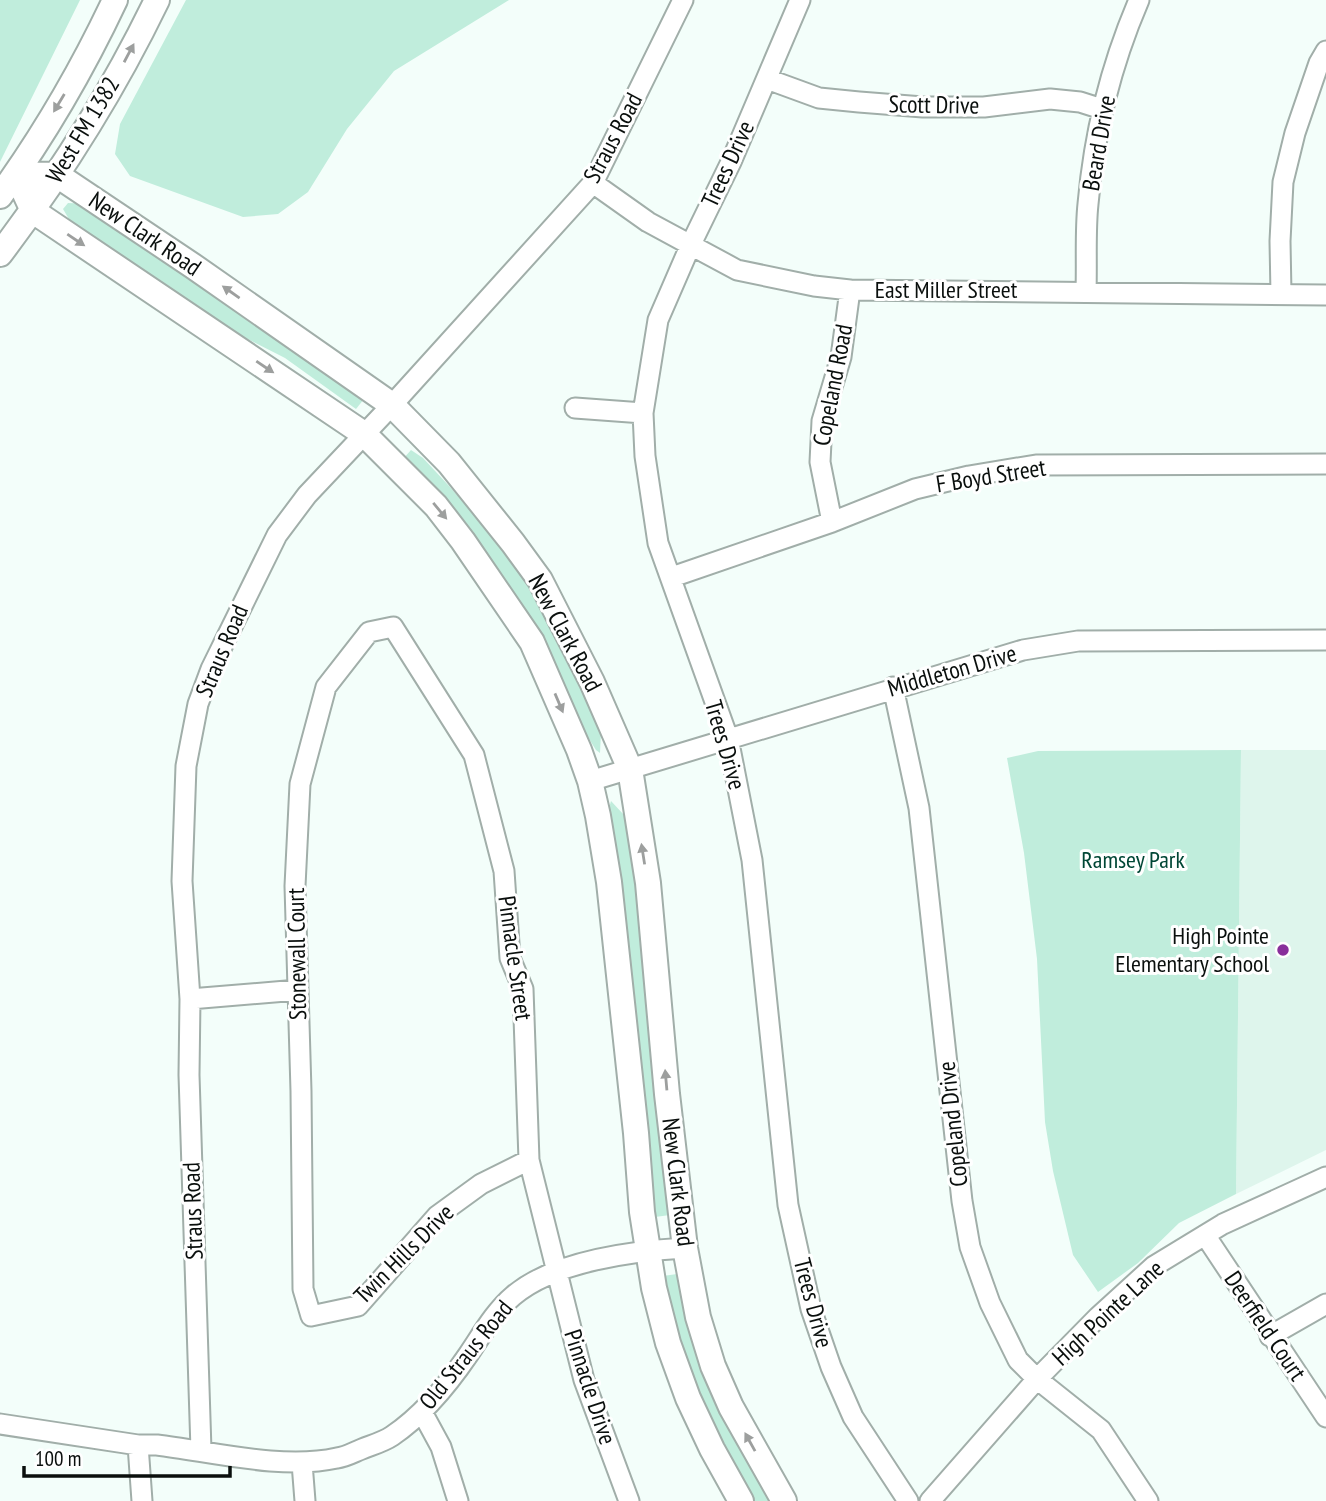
<svg xmlns="http://www.w3.org/2000/svg" width="1326" height="1501" font-family="'PT Sans Narrow',sans-serif">
  <style>
    .built { fill: #def5ec }
    .green { fill: #c0eddc }
    .lines { fill: none; stroke-linecap: round; stroke-linejoin: round }
    .minor-casing { stroke: #a1aea9; stroke-width: 23 }
    .major-casing { stroke: #a1aea9; stroke-width: 28 }
    .minor { stroke: #fff; stroke-width: 19 }
    .major { stroke: #fff; stroke-width: 24 }
    .oneway { fill: #9d9f9e }
    .poi-dot { fill: #882f9b; stroke: #fff; stroke-width: 2.5 }
    .labels { text-anchor: middle; stroke-width: 6; stroke-linejoin: round; paint-order: stroke }
    .street-label { font-size: 24px; fill: #0a0f0d; stroke: #fff }
    .park-label { font-size: 24px; fill: #004635; stroke: #fff }
    .poi-label { font-size: 24px; fill: #0a0f0d; stroke: #fff; text-anchor: end }
  </style>
  <rect width="100%" height="100%" fill="#f3fefa"/>
  <!-- built -->
  <path class="built" d="M1241,750H1326V1150L1236,1194Z"/>
  <!-- green -->
  <path class="green" d="M0,0H80L0,162Z
    M186,0H509L394,71L347,129L308,192L278,214L243,217L130,176L115,154L120,124Z
    M68,203L91,204L364,399L356,409L285,358L230,330L76,231L63,209Z
    M411,450L423,458L450,487L517,564L553,624L601,732L600,753L596,750L584,731L558,670L403,459Z
    M1241,750L1236,1194L1179,1223L1138,1263L1098,1292L1073,1255L1053,1171L1045,1122L1037,959L1024,853L1007,758L1038,751Z
    M611,801L624,815L631,834L670,1215L655,1217L607,815Z
    M677,1274L689,1324L755,1474L770,1501H752L689,1378L663,1276Z"/>
  <g class="lines">
    <defs>
      <path id="minor" d="M800,0L731,162L691,244L658,320L643,413L645,456L658,543L728,738L752,860L788,1205L811,1309L831,1367L853,1417L908,1501
        M767,79L819,98L859,102L923,107H984L1050,99L1080,102L1102,109
        M593,183L648,222L737,270L814,286L850,290L1326,295
        M1086,291C1087,262 1085,232 1088,204C1094,134 1111,65 1139,0
        M1281,294L1280,241L1283,182L1295,133L1319,63L1326,51
        M575,408L643,413
        M832,522L820,462L822,421L841,357L850,290
        M672,577L832,522L915,489L969,476L1036,465L1326,464
        M893,687L919,808L962,1201L970,1247L990,1303L1018,1360L1037,1379L1101,1430L1148,1501
        M590,781L1023,650L1078,641L1326,640
        M190,999L298,990
        M529,1160L481,1184L437,1216L358,1306L311,1316L303,1289L301,1091L295,886L300,784L326,687L369,632L393,627L474,755L504,871L510,958L523,989L529,1160L584,1380L629,1501
        M1205,1235L1326,1417
        M1270,1336L1326,1304
        M422,1412L441,1447L458,1501
        M0,1424L138,1445H157C213,1452 283,1470 337,1458C346,1457 354,1452 362,1449C372,1445 383,1442 392,1436C423,1415 447,1386 468,1355C481,1336 495,1311 513,1296C554,1261 634,1251 685,1248
        M138,1445L142,1501
        M201,1450L189,1075L190,999L182,881L186,766L198,704L211,669L277,535L307,495L392,405L593,183L683,0
        M302,1463L305,1501
        M930,1501L1037,1379L1098,1317L1154,1266L1223,1224L1326,1177"/>
      <path id="major" d="M16,174L57,175L193,266L392,405L449,463L513,543L540,580L592,682L630,769L648,883L667,1094L685,1248L698,1317L713,1366L731,1407L784,1501
        M16,174L33,211L364,434L436,506L463,541L532,642L579,750L590,781L598,816L609,882L636,1133L642,1212L654,1288L668,1343L688,1398L712,1449L741,1501
        M0,196C44,135 83,68 115,0
        M0,254C60,175 114,89 157,0"/>
    </defs>
    <!-- minor casing -->
    <use href="#minor" class="minor-casing"/>
    <!-- major casing -->
    <use href="#major" class="major-casing"/>
    <!-- minor -->
    <use href="#minor" class="minor"/>
    <!-- major -->
    <use href="#major" class="major"/>
  </g>
  <!-- one-way arrows -->
  <defs><path id="oneway-solid" d="M-6-.8H1V-3.2L6.5 0L1 3.2V.8H-6Z" transform="scale(1.75)"/></defs>
  <g class="oneway">
    <use href="#oneway-solid" transform="translate(129 53) rotate(-62)"/>
    <use href="#oneway-solid" transform="translate(59 103) rotate(121)"/>
    <use href="#oneway-solid" transform="translate(76 240) rotate(34)"/>
    <use href="#oneway-solid" transform="translate(231 292) rotate(-145)"/>
    <use href="#oneway-solid" transform="translate(265 367) rotate(34)"/>
    <use href="#oneway-solid" transform="translate(440 511) rotate(50)"/>
    <use href="#oneway-solid" transform="translate(559 703) rotate(67)"/>
    <use href="#oneway-solid" transform="translate(643 854) rotate(-99)"/>
    <use href="#oneway-solid" transform="translate(666 1080) rotate(-95)"/>
    <use href="#oneway-solid" transform="translate(750 1442) rotate(-119)"/>
  </g>
  <!-- markers -->
  <circle class="poi-dot" cx="1283" cy="950" r="7"/>
  <g class="labels">
    <!-- street labels -->
    <g class="street-label">
      <text transform="translate(934 105) rotate(1)" y="8">Scott Drive</text>
      <text transform="translate(83 130) rotate(-59)" y="8">West FM 1382</text>
      <text transform="translate(613 138) rotate(-62)" y="8">Straus Road</text>
      <text transform="translate(1099 143) rotate(-80)" y="8">Beard Drive</text>
      <text transform="translate(728 164) rotate(-65)" y="8">Trees Drive</text>
      <text transform="translate(145 234) rotate(34)" y="8">New Clark Road</text>
      <text x="946" y="298">East Miller Street</text>
      <text transform="translate(833 385) rotate(-79)" y="8">Copeland Road</text>
      <text transform="translate(991 476) rotate(-9)" y="8">F Boyd Street</text>
      <text transform="translate(565 633) rotate(62)" y="8">New Clark Road</text>
      <text transform="translate(222 651) rotate(-67)" y="8">Straus Road</text>
      <text transform="translate(952 671) rotate(-16)" y="8">Middleton Drive</text>
      <text transform="translate(725 745) rotate(74)" y="8">Trees Drive</text>
      <text transform="translate(297 954) rotate(-91)" y="8">Stonewall Court</text>
      <text transform="translate(515 958) rotate(82)" y="8">Pinnacle Street</text>
      <text transform="translate(953 1124) rotate(-96)" y="8">Copeland Drive</text>
      <text transform="translate(678 1182) rotate(83)" y="8">New Clark Road</text>
      <text transform="translate(193 1211) rotate(-92)" y="8">Straus Road</text>
      <text transform="translate(404 1254) rotate(-45)" y="8">Twin Hills Drive</text>
      <text transform="translate(813 1303) rotate(75)" y="8">Trees Drive</text>
      <text transform="translate(1108 1313) rotate(-43)" y="8">High Pointe Lane</text>
      <text transform="translate(1265 1326) rotate(56)" y="8">Deerfield Court</text>
      <text transform="translate(466 1355) rotate(-51)" y="8">Old Straus Road</text>
      <text transform="translate(590 1387) rotate(72)" y="8">Pinnacle Drive</text>
    </g>
    <!-- park labels -->
    <g class="park-label">
      <text x="1133" y="868">Ramsey Park</text>
    </g>
    <!-- poi labels -->
    <g class="poi-label">
      <text x="1269" y="944">High Pointe<tspan x="1269" dy="28">Elementary School</tspan></text>
    </g>
  </g>
  <!-- scale -->
  <path d="M24 1466v10h206v-10" fill="none" stroke="#0a0f0d" stroke-width="3.5"/>
  <text x="35" y="1466" font-size="21" fill="#0a0f0d" stroke="#ffffff" stroke-width="5" paint-order="stroke">100 m</text>
</svg>
